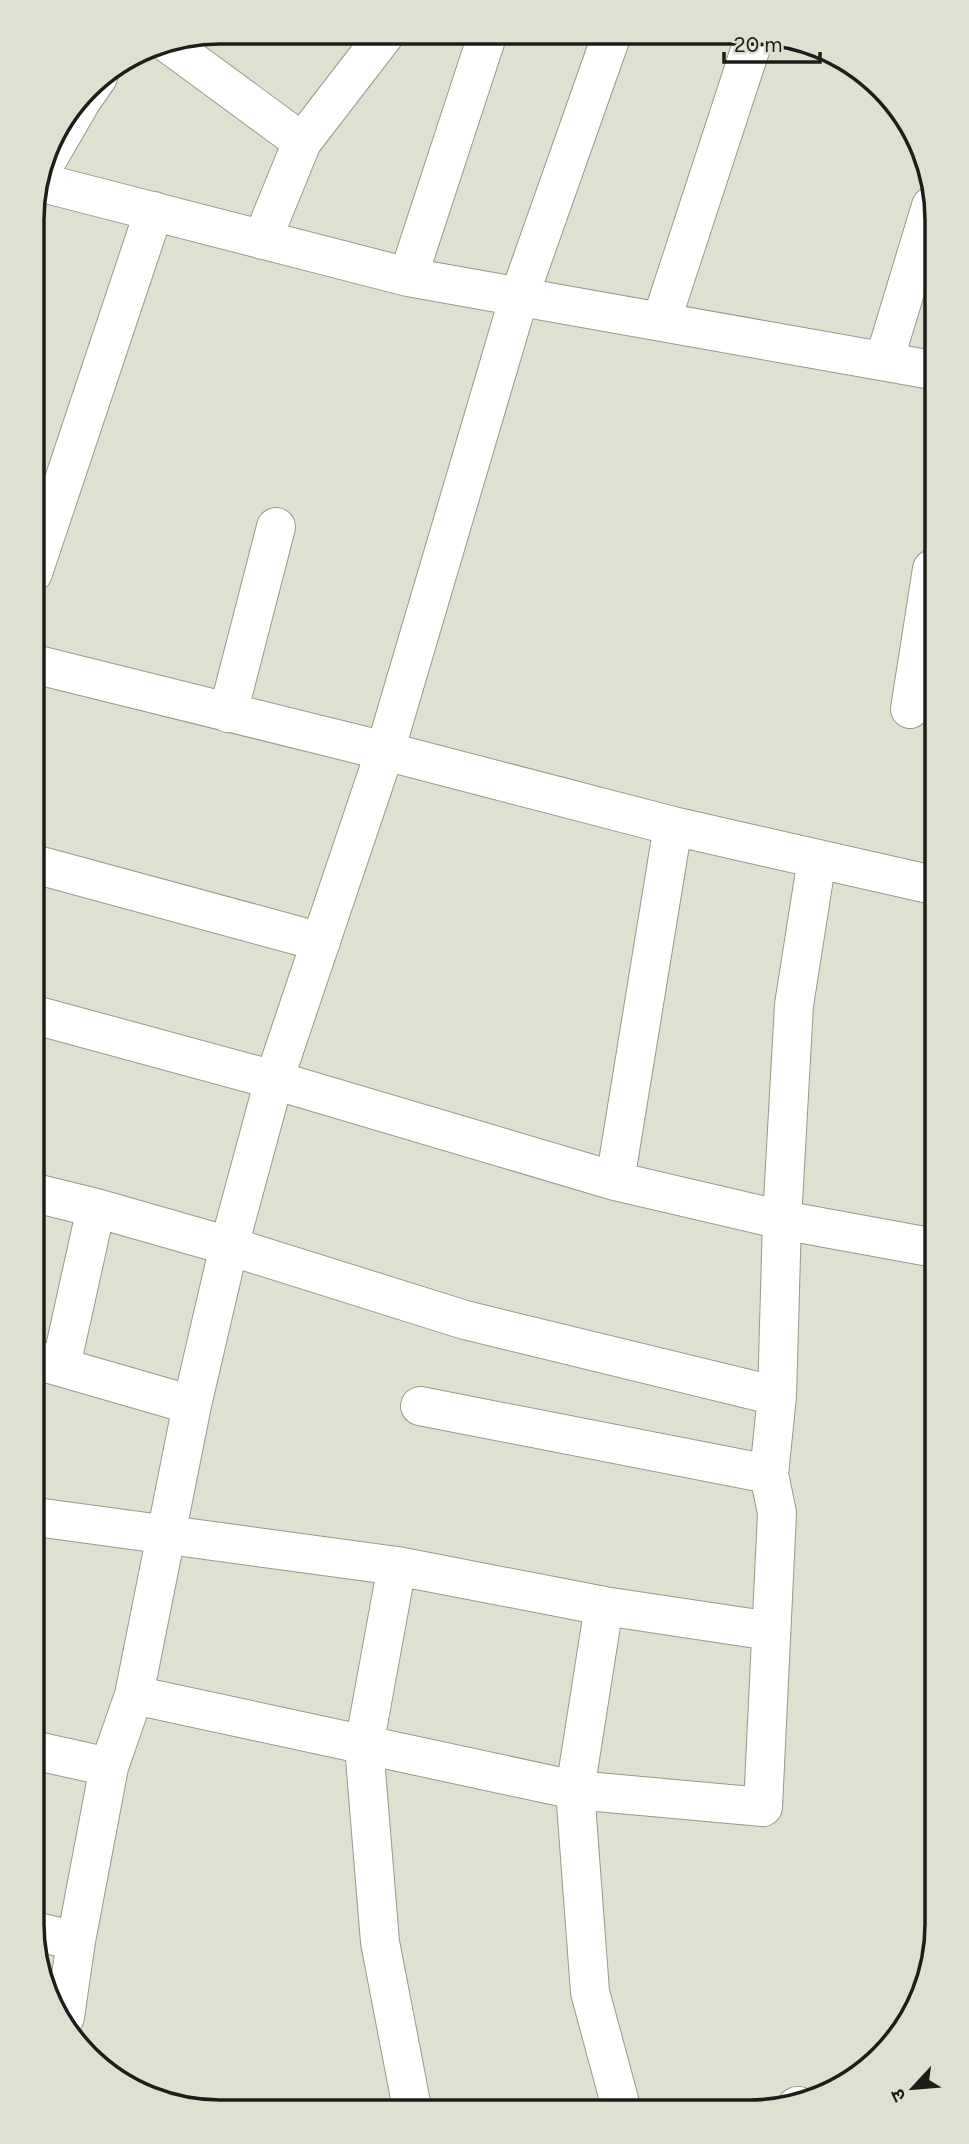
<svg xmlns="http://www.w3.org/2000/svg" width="969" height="2144" font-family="Figtree,'Noto Sans Devanagari',sans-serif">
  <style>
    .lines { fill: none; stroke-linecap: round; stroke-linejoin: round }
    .minor-casing { stroke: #98998a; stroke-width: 40 }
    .minor { stroke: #fff; stroke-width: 38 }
    .rim { fill: none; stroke: #1e1e18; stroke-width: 3.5 }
  </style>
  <rect width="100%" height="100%" fill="#dfe0d0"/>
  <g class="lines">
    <defs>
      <path id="minor" d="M166,42L302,142
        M42,169L82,100L98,77
        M39,182L408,277L932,370
        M262,240L302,142L386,33
        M408,277L488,33
        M661,322L755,35
        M884,361L931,206
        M33,573L154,211
        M34,664L385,751L673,826L933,885
        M910,709L932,569
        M228,713L276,527
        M34,864L321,942
        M35,1015L274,1080L615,1181L782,1220L935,1248
        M615,1181L673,826
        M35,1193L96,1208L229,1246L465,1320L777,1396
        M36,1360L192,1405
        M61,1366L96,1208
        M420,1406L769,1474
        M36,1517L397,1566L604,1606L771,1631
        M397,1566L364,1746L380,1942L412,2108
        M604,1606L575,1790L590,1992L621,2107
        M134,1695L575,1790L763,1807L777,1513L769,1474L777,1396L782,1220L794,1005L817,859
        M37,1751L109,1767
        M38,1932L76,1941
        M65,2017L76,1941L109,1767L134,1695L192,1405L229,1246L274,1080L385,751L519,297L612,34
        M797,2106H799"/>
    </defs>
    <!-- minor casing -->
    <use href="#minor" class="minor-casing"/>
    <!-- minor -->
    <use href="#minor" class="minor"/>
  </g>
  <!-- crop -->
  <path d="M0 0H969V2144H0ZM220 44H749A176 176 0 0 1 925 220V1924A176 176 0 0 1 749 2100H220A176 176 0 0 1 44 1924V220A176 176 0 0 1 220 44Z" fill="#dfe0d0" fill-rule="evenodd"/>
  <path class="rim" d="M220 44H749A176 176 0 0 1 925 220V1924A176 176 0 0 1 749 2100H220A176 176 0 0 1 44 1924V220A176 176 0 0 1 220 44Z"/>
  <!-- north arrow -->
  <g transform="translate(913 2088) rotate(244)" stroke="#dfe0d0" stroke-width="5" paint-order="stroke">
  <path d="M0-5L12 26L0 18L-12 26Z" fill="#1e1e18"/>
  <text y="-10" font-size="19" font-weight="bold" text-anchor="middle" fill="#1e1e18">उ</text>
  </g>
  <!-- scale -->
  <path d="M724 52v10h96v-10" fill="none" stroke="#1e1e18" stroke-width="3.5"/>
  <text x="734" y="52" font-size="21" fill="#1e1e18" stroke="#dfe0d0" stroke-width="5" paint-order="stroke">20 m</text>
</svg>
